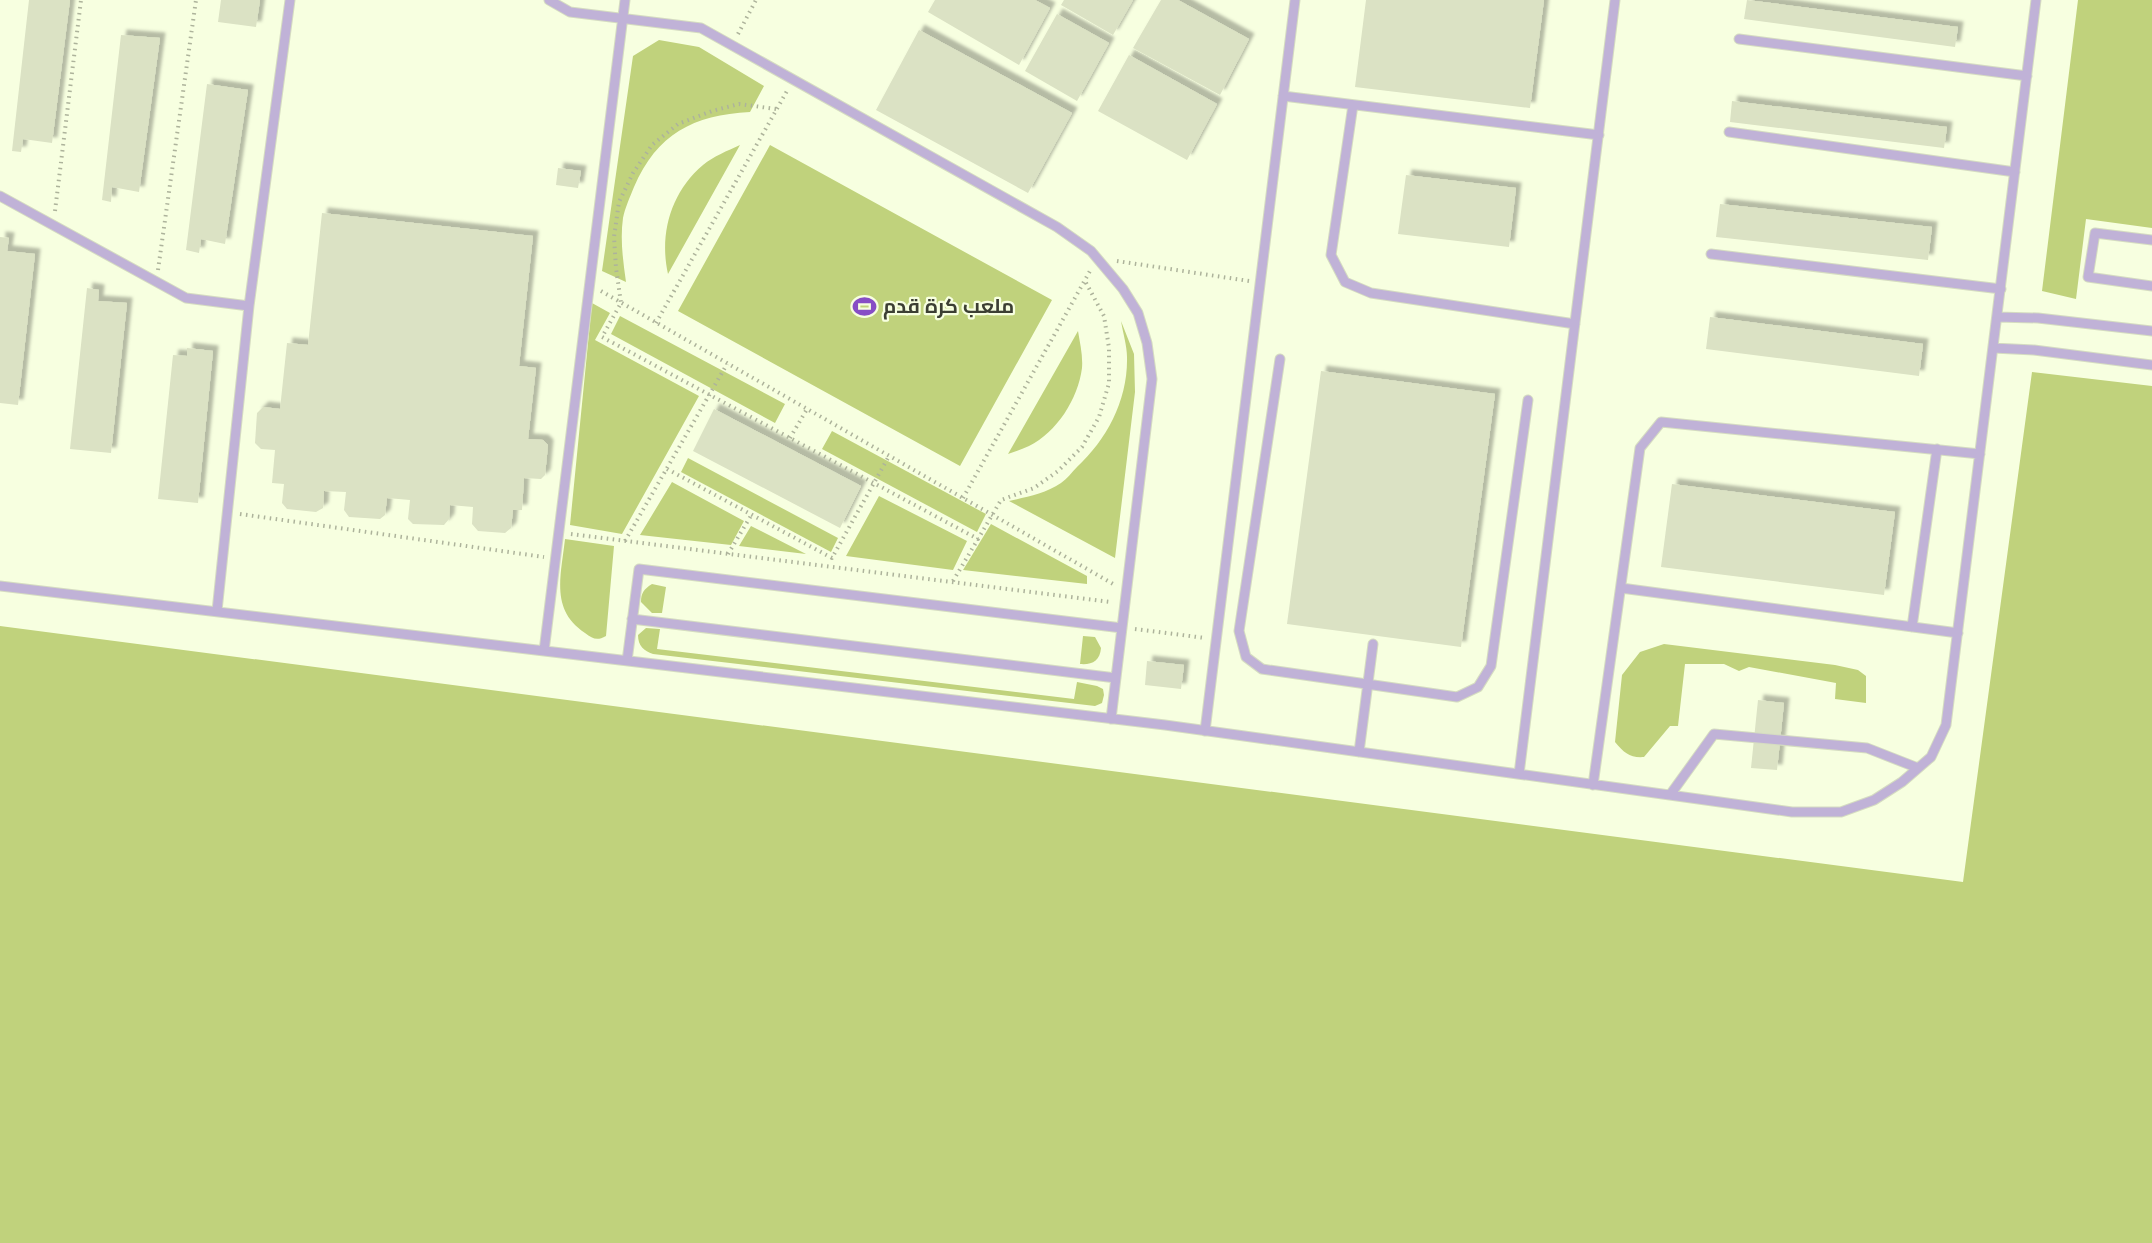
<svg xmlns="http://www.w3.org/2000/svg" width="2152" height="1243" font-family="'Space Grotesk',Cairo,sans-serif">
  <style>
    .green { fill: #c0d27c }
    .building { fill: #dbe2c4; filter: url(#shadow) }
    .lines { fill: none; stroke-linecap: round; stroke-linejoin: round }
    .lane-casing { stroke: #d5dcc1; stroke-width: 11 }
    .path { stroke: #adb39b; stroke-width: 4; stroke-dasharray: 1.5 4.5; stroke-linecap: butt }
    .lane { stroke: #c0b2d7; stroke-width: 9 }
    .labels { text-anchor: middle; stroke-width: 4.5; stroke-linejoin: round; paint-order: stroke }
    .poi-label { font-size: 20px; font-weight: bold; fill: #3c3f33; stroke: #f7ffe0; text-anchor: start }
  </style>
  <defs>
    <filter id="shadow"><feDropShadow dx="5.5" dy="-5.5" stdDeviation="1.5" flood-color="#0004"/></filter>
  </defs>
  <rect width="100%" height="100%" fill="#f7ffe0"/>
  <!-- green -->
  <path class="green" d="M2078,0H2152V228L2086,219L2076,299L2042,291Z
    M659,40L699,47L764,86L750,112C693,115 657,134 634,187C630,197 625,208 623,218C620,239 623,261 626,282L602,271L633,56Z
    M740,145L668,274C659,234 671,192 703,165C714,156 727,151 740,145Z
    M770,145L1052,300L960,466L678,311Z
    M592,303L610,313L595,340L699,396L622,534L570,525Z
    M620,316L785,404L775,423L611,334Z
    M1121,321L1134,354L1135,392L1115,558L1009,501C1026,497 1045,494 1061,483C1067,479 1072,472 1077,467C1107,439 1128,400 1127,357C1127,346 1123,333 1121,321Z
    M1078,331C1080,343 1083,356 1082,368C1078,399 1057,432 1029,446C1022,449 1015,452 1008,454Z
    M2032,372L2152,386V1243H0V626L1963,882Z
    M832,431L986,514L977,532L822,449Z
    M688,458L838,538L831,552L681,472Z
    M672,482L744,521L731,545L640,535Z
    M879,496L967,541L953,570L846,556Z
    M991,524L1087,576V584L963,570Z
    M751,526L806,554L739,546Z
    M565,539L614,546L606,636C597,641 593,639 585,633C550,610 561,576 565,539Z
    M652,584L666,587L662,613H652L641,602C641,593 644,589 652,584Z
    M646,628L660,629L657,649L1074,699L1077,682L1097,686L1103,689L1104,695L1102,703L1095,706L653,654C644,651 638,646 638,635Z
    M1083,636L1095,637L1101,648C1100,661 1092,665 1080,664Z
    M1664,644L1835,665L1858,670L1866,676V703L1835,699L1836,683L1749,667L1739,671L1724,664H1685L1678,726H1670L1644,757C1630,758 1624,753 1615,742L1622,675L1640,652Z"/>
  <!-- building -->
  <path class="building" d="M29,0H70L52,143L23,139L21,152L12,151Z
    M221,0H260L256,27L218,22Z
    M935,0H1035L1050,8L1019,65L928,12Z
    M1064,0H1133L1113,35L1061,5Z
    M1161,0H1178L1249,39L1220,95L1133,48Z
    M1366,0H1544L1530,108L1355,87Z
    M1747,0L1958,27L1955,47L1744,19Z
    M1057,14L1109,43L1077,101L1025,71Z
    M919,30L1072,113L1028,193L876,110Z
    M121,35L160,38L139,192L112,187L111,202L102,200Z
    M1129,55L1217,104L1187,160L1098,111Z
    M207,84L248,90L225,244L201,239L199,253L186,250Z
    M1732,101L1947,127L1944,148L1730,122Z
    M558,168L581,171L578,188L556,185Z
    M1406,175L1516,188L1509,247L1398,234Z
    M1720,204L1932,227L1928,260L1716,237Z
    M322,213L533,236L519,366L536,368L528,439L543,440L548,445L545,475L541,479L524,478L522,510H513L511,528L505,533L478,531L472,524L473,507L450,505L449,519L444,525L413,524L408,519L410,500L387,498L385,515L380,519L349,517L344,510L346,492L324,491L323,508L316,512L287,509L282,503L284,484L272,483L275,450L261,449L255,443L257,413L263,407L280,409L287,343L308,345Z
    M0,237L9,238L7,251L35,254L18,405L0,403Z
    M87,288L99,290L98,301L127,303L111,453L70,449Z
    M1710,317L1923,344L1919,376L1706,349Z
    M187,348L213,351L198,503L158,499L173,355L187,356Z
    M1321,371L1495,394L1461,647L1287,624Z
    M714,409L861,486L840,528L693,451Z
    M1672,484L1895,512L1884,595L1661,567Z
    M1147,661L1184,665L1181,689L1145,685Z
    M1758,700L1784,703L1777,770L1751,768Z"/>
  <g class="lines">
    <defs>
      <path id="lane" d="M549,0L570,12L701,28L1057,227L1091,251L1123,289L1138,313L1147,343L1152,379L1111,719
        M1739,39L2027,76
        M1283,96L1599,135
        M1353,105L1331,255L1345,282L1371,293L1575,324
        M1729,132L2015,172
        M0,196L186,298L249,306
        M2152,240L2095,233L2088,277L2152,286
        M1711,254L2001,289
        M1997,317L2038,318L2152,331
        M1993,348L2034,350L2152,365
        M1280,359L1239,631L1246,657L1262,669L1457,697L1478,687L1491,666L1528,400
        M0,586L1165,725L1792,812H1841L1874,800L1902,782L1931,757L1946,725L2036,0
        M1621,588L1958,633
        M217,611L249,306L290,0
        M632,619L1116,678
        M1912,627L1937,449
        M544,651L625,0
        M627,661L639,569L1122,628
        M1205,731L1295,0
        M1359,752L1373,644
        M1519,774L1615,0
        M1593,785L1640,448L1661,422L1980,454
        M1670,795L1714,734L1867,748L1918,768"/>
    </defs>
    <!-- lane casing -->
    <use href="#lane" class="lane-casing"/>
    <!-- path -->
    <path class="path" d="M738,34L756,0
      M776,109L739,104L712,111L678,124L652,145L633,173L619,202L614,237L616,268L621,303L602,337L978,539L1001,500L1034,488L1058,471L1082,447L1099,417L1109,383V348L1104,316L1085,281
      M55,211L81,0
      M1117,261L1249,281
      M158,270L196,0
      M601,291L1115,585
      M656,323L787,91
      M790,438L807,409
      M667,469L832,558L889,456
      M963,498L1090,271
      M240,514L544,557
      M571,534L1111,602
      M625,541L727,364
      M728,554L752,514
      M953,581L978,539
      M1135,629L1205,638"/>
    <!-- lane -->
    <use href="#lane" class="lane"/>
  </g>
  <!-- icons -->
  <defs>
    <symbol id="stadium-bare" viewBox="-9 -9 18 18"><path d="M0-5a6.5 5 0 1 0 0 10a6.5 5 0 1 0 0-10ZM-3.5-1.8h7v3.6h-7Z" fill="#874ec5" stroke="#f7ffe0" stroke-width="2.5" paint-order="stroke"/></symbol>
  </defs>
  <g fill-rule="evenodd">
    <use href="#stadium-bare" x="848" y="290" width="33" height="33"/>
  </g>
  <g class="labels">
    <!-- poi labels -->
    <g class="poi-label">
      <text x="883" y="313">ملعب كرة قدم</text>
    </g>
  </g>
</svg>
